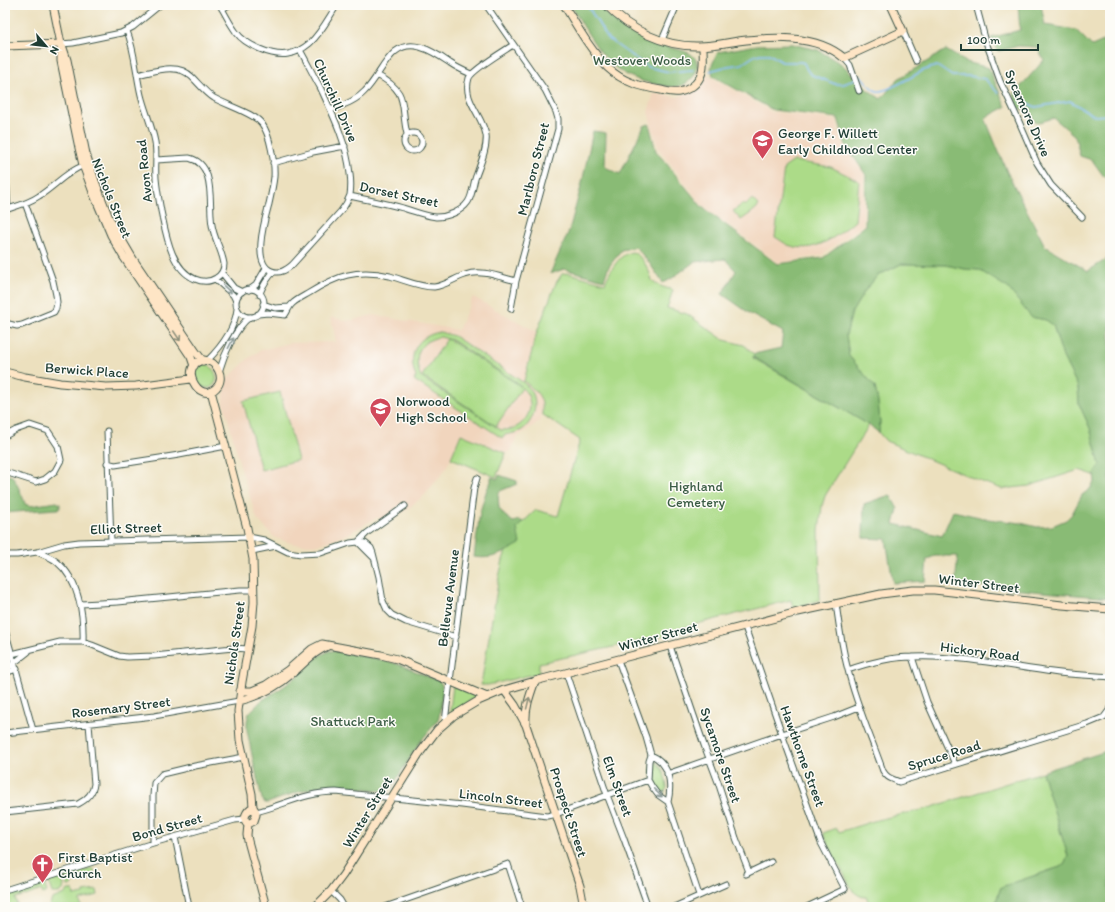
<svg xmlns="http://www.w3.org/2000/svg" width="1115" height="912" font-family="Itim,sans-serif">
  <style>
    .built { fill: #f1d5bd }
    .green { fill: #acdb88; stroke: #668c5e; fill-rule: evenodd }
    .forest { fill: #89bb74; stroke: #547c54 }
    .lines { fill: none; stroke-linecap: round; stroke-linejoin: round }
    .stream { stroke: #85bcf5; stroke-width: 1.5 }
    .street-casing { stroke: #3e5549; stroke-width: 7 }
    .secondary-casing { stroke: #3e5549; stroke-width: 9 }
    .street { stroke: #fff; stroke-width: 5 }
    .secondary { stroke: #fee5c5; stroke-width: 7 }
    .oneway { stroke: #8f9e9a }
    .oneway2 { stroke: #8e917c }
    .labels { text-anchor: middle; stroke-width: 3; stroke-linejoin: round; paint-order: stroke }
    .park-label { font-size: 14px; fill: #3b5d45; stroke: #fdfcf7 }
    .street-label { font-size: 14px; fill: #1f3d34; stroke: #fdfcf7 }
    .poi-label { font-size: 14px; fill: #1f3d34; stroke: #fdfcf7; text-anchor: start }
  </style>
  <rect width="100%" height="100%" fill="#fdfcf7"/>
  <filter id="ink" filterUnits="userSpaceOnUse"><feTurbulence type="fractalNoise" baseFrequency=".025" numOctaves="2"/><feDisplacementMap in="SourceGraphic" scale="8" xChannelSelector="R" yChannelSelector="G"/><feConvolveMatrix kernelMatrix="1 2 1 2 8 2 1 2 1" color-interpolation-filters="sRGB"/></filter>
  <filter id="wash" filterUnits="userSpaceOnUse"><feTurbulence type="fractalNoise" baseFrequency=".012" numOctaves="4" result="noise"/><feDisplacementMap in="SourceGraphic" scale="16" xChannelSelector="R" yChannelSelector="G"/><feGaussianBlur stdDeviation="0.9" result="paint"/><feColorMatrix in="noise" values="0 0 0 0 0 0 0 0 0 0 0 0 0 0 0 0 0 1.4 0 .05"/><feComposite in="paint" operator="in"/></filter>
  <g filter="url(#wash)">
    <rect width="100%" height="100%" fill="#ece0be"/>
    <!-- built -->
    <path class="built" d="M707,75L772,112L837,120L840,139L864,174L863,225L822,255L779,263L703,206L658,148L648,112L654,93L678,97L696,88Z
      M473,297L537,332L524,381L539,395L542,400L543,406L541,420L516,438L511,451L506,453L496,477L451,458L445,470L424,496L385,526L378,517L346,535L318,545L294,544L275,538L257,519L241,469L223,400L227,379L249,358L261,350L290,343L336,342L331,317L348,321L373,315L458,330Z"/>
    <!-- green -->
    <path class="green" d="M794,161L831,167L859,181L855,221C837,236 814,255 788,245C784,243 779,239 775,237L784,168Z
      M752,199L759,206L751,213L741,220L733,211L743,204L745,206Z
      M632,252C642,256 646,265 650,274C651,276 651,278 652,280C656,286 667,288 673,290L667,308L687,314L724,340L744,345L754,354L753,358L869,425L834,481L825,496L822,506L819,531L820,600L793,608L791,600L685,627L682,632L539,663V673L488,685H481L499,577L503,560L506,551L512,546L516,529L536,510L558,516L580,440L542,414C544,395 536,392 524,381L537,332L556,283L562,274L568,273L605,283C610,271 619,254 632,252Z
      M901,264L946,265L965,269L979,270L1008,287L1031,317L1046,320L1053,325L1063,357L1078,387L1079,404L1090,428L1100,465L1094,475L1079,470L1029,486L1002,489L982,482L886,441L879,433L880,422L878,402L875,387L849,356L846,335L852,312L864,292L877,276Z
      M440,332L454,336L524,383C526,385 529,388 531,390C539,403 534,421 522,430C516,433 510,434 504,435L502,438L414,380L416,377C407,355 416,336 440,332ZM440,337L452,340L517,383L522,387L451,341L447,339L422,376L496,426L522,388C525,391 528,394 529,399C533,410 525,424 514,428C510,430 505,430 501,430L421,377C413,358 417,341 440,337Z
      M203,364L209,365C217,372 220,382 210,388C196,389 189,371 203,364Z
      M280,392L298,460L261,470L243,401Z
      M461,434L506,453L496,477L451,458Z
      M453,686L476,695V697L451,713L450,711Z
      M652,760C663,764 666,778 667,788L664,793H663C653,787 648,771 652,760Z
      M1042,772L1068,856L1064,864L1060,867L1001,887L994,907H871L866,897C860,897 857,894 853,891L835,858L823,833L837,828L839,832L877,820L926,809Z
      M93,868L96,878L82,881L80,875L71,876L72,885L68,886L65,876Z
      M62,878L64,885L63,890L59,893H52L48,881Z
      M44,883L47,892L43,894L41,890L25,896V895L15,898L17,904L15,905V907H5V895Z
      M68,890H73L74,896L84,894V892L97,890L98,895L80,900L81,907H49L52,899L65,894Z"/>
    <!-- forest -->
    <path class="forest" d="M571,5H598C615,24 636,37 660,45C668,48 686,50 692,55C706,67 690,86 675,87C655,85 633,81 616,68C598,54 583,25 571,5Z
      M1018,5H1041L1045,25L1076,30L1092,46L1110,38V179L1105,178L1092,160L1080,156L1075,136L1054,118L1036,123L1026,110L1017,108L1014,94L1044,60L1037,47L1018,46L998,51L991,38L1020,30Z
      M792,44L818,50L843,65L868,90L881,99L898,79L946,50L966,62L989,68L1006,107L985,118L1007,172L1045,246L1088,271L1110,257V598L955,584L958,556H935L927,559L925,581L893,583L886,539L863,538L864,504L890,495L898,509L894,524L942,536L953,511L988,519L1021,523L1037,527L1052,526L1066,520L1072,514L1082,495L1090,489L1095,481L1094,475L1100,465L1090,428L1079,404L1078,387L1063,357L1053,325L1046,320L1031,317L1008,288L979,270L965,269L946,265L901,264L877,276L864,292L852,312L846,335L849,356L875,387L878,402L880,422L879,433L869,425L753,357L754,354L781,348L783,332L752,315L722,294L736,271L725,259L694,262L671,279L663,283L650,264L636,247L621,250L608,268L604,280L564,269L550,274L569,231L582,183L593,131L606,133L605,167L620,174L644,126L649,124L656,151L702,207L777,264L823,258L865,226L866,175L846,145L838,118L773,110L713,76L711,67L718,52L757,45Z
      M5,475C7,475 10,475 12,476C15,479 24,499 25,504L30,506L57,502L60,504V508L57,509L28,511L5,513Z
      M499,475L517,481V484L500,491L498,495L499,508L504,515L513,522L519,520L523,522L517,528L520,544C502,553 495,560 474,557L480,512L487,489L491,482V477L497,479Z
      M329,651H336L388,661L403,666L439,681L441,683L443,689L439,717L437,721L420,742L391,788L386,791C363,789 340,784 318,787C301,790 284,797 268,803H265L262,799L252,755L247,730V721L249,713L261,701L283,687L299,675L317,657Z
      M1110,750V907H994L1001,887L1060,867L1064,864L1068,856L1042,772Z"/>
    <g class="lines">
      <!-- stream -->
      <path class="stream" d="M587,5L608,39L648,67L669,72L693,70
        M710,71L728,66L742,64L754,56L760,54H769L782,62H801L804,63L807,70L812,75L835,84H844L861,76C865,80 871,90 877,91C886,93 913,76 922,71C927,69 932,67 937,66L952,76H970L985,79L998,93
        M1021,101L1036,107L1070,101L1095,116L1110,115"/>
    </g>
  </g>
  <g filter="url(#ink)">
    <g class="lines">
      <defs>
        <path id="street" d="M220,5C225,14 230,24 236,32C245,45 273,57 288,54C296,53 304,48 310,43C321,33 329,17 337,5
          M486,5L545,90L556,112L558,119V129L516,281L511,309
          M976,5L986,42L1000,81L1017,117L1037,163L1051,185L1082,217
          M222,9L229,5
          M127,31C135,51 136,74 141,95C145,111 152,126 155,142C157,154 155,166 156,178C157,190 159,200 161,211C166,234 171,269 195,279C202,282 210,282 216,278C221,275 224,270 224,264C222,250 214,239 212,225C208,205 217,164 189,158L156,160
          M903,31L916,61
          M662,40L677,5
          M61,44L73,43L121,33L133,27L160,5
          M844,58L850,65L859,91
          M137,75C155,71 178,62 192,77C199,84 206,93 214,98C226,105 256,114 262,124C270,134 275,164 274,177C273,186 271,195 269,204C265,219 251,264 272,271C280,274 286,270 292,265L341,211C345,206 348,201 350,195C351,188 351,181 350,174C347,143 333,115 320,87C313,75 307,62 300,50
          M377,75C410,92 400,105 407,134
          M331,110C343,105 356,101 365,91C382,75 390,38 420,47C431,50 440,56 450,63C456,67 464,71 471,74
          M404 142a9 9 0 1 1 18 0a9 9 0 1 1-18 0Z
          M5,159L8,209
          M273,163L313,152L345,146
          M350,196C368,200 385,203 403,208C412,211 427,216 436,217C447,217 461,212 468,202C472,196 473,186 475,179C479,167 488,148 486,135C482,114 462,100 469,78C472,70 504,51 513,45
          M5,210C17,206 29,203 39,196C55,186 67,171 85,165
          M222,273L234,288L242,292
          M215,279L233,295L236,301
          M236 303a14 14 0 1 1 28 0a14 14 0 1 1-28 0Z
          M249,290L256,285L266,268
          M260,295C261,286 268,279 273,272
          M263,304L275,308L289,307
          M258,314L268,313L285,315C288,311 289,306 293,303C298,299 304,296 309,293C336,276 357,268 390,276C404,280 419,287 434,287C445,286 455,278 465,275C482,269 499,277 516,281
          M5,323L17,326L22,325L54,312L56,308L57,302L56,295L53,281L25,203
          M207,361C221,347 235,328 237,309
          M219,372C224,355 235,328 250,317
          M107,431L111,541
          M5,436L16,430L30,425L48,431L58,446L61,460L55,471L45,479L36,482L5,472
          M107,463L115,465L179,455L226,446
          M358,542L367,533L405,506
          M358,542L374,558
          M252,551L276,546
          M37,552C44,555 51,557 57,562C79,580 84,615 83,642
          M5,555H17L37,552L64,544L79,542L249,537L264,540L288,552L301,554L321,553L350,543L358,542L365,543L371,548L373,553L379,577L383,601L387,610L392,615L406,622L456,637
          M836,603C839,626 842,648 848,670C856,704 871,737 883,771C888,779 891,778 899,782L1087,724L1104,717L1110,709
          M81,604L118,602L240,590H254
          M745,627L782,734L821,843L845,889L807,907
          M5,630L33,730
          M670,646L704,745L718,782L736,838L749,872
          M12,654L60,642H83L92,645L119,656L127,657L154,656L233,648L248,649
          M912,657L927,702L955,764
          M618,660L646,737L651,755L649,761L648,780L652,787L658,795L668,802
          M5,670L28,652
          M848,670C868,663 891,657 913,657C958,655 1008,666 1052,672C1071,675 1091,675 1110,677
          M5,673L17,669
          M566,673L607,795L624,839L648,907
          M445,722L470,519L474,488L477,478
          M5,733L154,716L239,701
          M651,755C670,763 672,784 668,802L699,895
          M667,774L782,734L834,717L859,707
          M5,812L78,804C86,800 93,794 94,784L89,724
          M256,812C284,805 306,792 336,792L462,805L547,816L556,814L648,780
          M175,837L189,907
          M153,843V796L154,783L162,774L195,766L244,757
          M746,874L771,862
          M5,890L153,843L235,820L245,819
          M331,891L340,900L344,907
          M385,907L508,864L522,907
          M674,907L726,884"/>
        <path id="secondary" d="M53,5L61,44V61L79,148L83,165L94,195L111,235L123,256L191,357L194,366
          M564,5C577,26 590,50 608,68C623,82 641,87 661,90C666,91 673,93 679,92C686,91 695,86 699,79C705,70 703,56 703,46
          M606,5C630,30 664,47 699,46C712,46 725,43 738,41C772,37 816,34 844,58L903,31L891,5
          M5,46L61,44
          M63,48L67,60L86,154L96,184L109,218L133,259L196,352L203,361
          M204,360C217,361 226,378 216,388C199,406 177,364 204,360Z
          M5,372L25,377L60,383L106,387L136,386L191,379
          M211,391L247,528L253,559L254,602L252,626L242,682L238,711L240,740L252,794L253,807L256,812V815L254,821L248,824
          M504,690L515,705L526,725L580,886L584,907
          M240,691H252L266,685L288,670L312,649L322,644L381,655L397,659L487,697
          M239,701C261,696 278,686 294,672C305,663 313,652 326,647
          M526,723C525,708 530,695 535,681
          M253,807C246,811 242,819 248,824L247,835L248,841L266,907
          M315,907L331,891L343,875L419,754L437,730L453,716L478,701L504,690L535,681L798,612L881,594L913,590H934L952,592L1062,605L1110,609"/>
      </defs>
      <!-- street casing -->
      <use href="#street" class="street-casing"/>
      <!-- secondary casing -->
      <use href="#secondary" class="secondary-casing"/>
      <!-- street -->
      <use href="#street" class="street"/>
      <!-- secondary -->
      <use href="#secondary" class="secondary"/>
    </g>
    <!-- one-way arrows -->
    <defs><path id="oneway-shaft" d="M-6 0H5M1.5-3L5.5 0L1.5 3" fill="none" stroke-width="1.6" stroke-linecap="round" stroke-linejoin="round"/></defs>
    <g class="oneway">
      <use href="#oneway-shaft" transform="translate(227 289) rotate(43)"/>
      <use href="#oneway-shaft" transform="translate(231 343) rotate(-63)"/>
      <use href="#oneway-shaft" transform="translate(658 793) rotate(44)"/>
    </g>
    <g class="oneway2">
      <use href="#oneway-shaft" transform="translate(177 336) rotate(56)"/>
      <use href="#oneway-shaft" transform="translate(528 703) rotate(-76)"/>
    </g>
  </g>
  <!-- icons -->
  <defs>
    <symbol id="school-pin" viewBox="-11 -11 22 30"><path d="M0 17L-7.5 6A9.5 9.5 0 1 1 7.5 6Z" fill="#d1495b" stroke="#fdfcf7"/><path d="M0-5L7-2L0 1L-7-2ZM-4 1L0 2.5L4 1V4Q0 6-4 4Z" fill="#fff"/></symbol>
    <symbol id="church-pin" viewBox="-11 -11 22 30"><path d="M0 17L-7.5 6A9.5 9.5 0 1 1 7.5 6Z" fill="#d1495b" stroke="#fdfcf7"/><path d="M-1.2-6h2.4v3.5h3.3v2.4h-3.3V6h-2.4V-.1h-3.3v-2.4h3.3Z" fill="#fff"/></symbol>
  </defs>
  <g fill-rule="evenodd">
    <use href="#school-pin" x="750" y="128" width="25" height="34"/>
    <use href="#school-pin" x="368" y="396" width="25" height="34"/>
    <use href="#church-pin" x="30" y="852" width="25" height="34"/>
  </g>
  <g class="labels">
    <!-- park labels -->
    <g class="park-label">
      <text x="642" y="65">Westover Woods</text>
      <text x="696" y="491">Highland<tspan x="696" dy="16">Cemetery</tspan></text>
      <text x="353" y="726">Shattuck Park</text>
    </g>
    <!-- street labels -->
    <g class="street-label">
      <text transform="translate(336 100) rotate(66)" y="5">Churchill Drive</text>
      <text transform="translate(1028 113) rotate(66)" y="5">Sycamore Drive</text>
      <text transform="translate(533 169) rotate(-76)" y="5">Marlboro Street</text>
      <text transform="translate(144 171) rotate(-96)" y="5">Avon Road</text>
      <text transform="translate(399 194) rotate(12)" y="5">Dorset Street</text>
      <text transform="translate(112 198) rotate(68)" y="5">Nichols Street</text>
      <text transform="translate(87 370) rotate(4)" y="5">Berwick Place</text>
      <text transform="translate(126 528) rotate(-2)" y="5">Elliot Street</text>
      <text transform="translate(979 583) rotate(7)" y="5">Winter Street</text>
      <text transform="translate(448 598) rotate(-83)" y="5">Bellevue Avenue</text>
      <text transform="translate(658 636) rotate(-15)" y="5">Winter Street</text>
      <text transform="translate(234 643) rotate(-82)" y="5">Nichols Street</text>
      <text transform="translate(980 651) rotate(7)" y="5">Hickory Road</text>
      <text transform="translate(121 707) rotate(-7)" y="5">Rosemary Street</text>
      <text transform="translate(721 755) rotate(71)" y="5">Sycamore Street</text>
      <text transform="translate(944 755) rotate(-17)" y="5">Spruce Road</text>
      <text transform="translate(803 756) rotate(70)" y="5">Hawthorne Street</text>
      <text transform="translate(618 786) rotate(70)" y="5">Elm Street</text>
      <text transform="translate(501 798) rotate(7)" y="5">Lincoln Street</text>
      <text transform="translate(367 812) rotate(-58)" y="5">Winter Street</text>
      <text transform="translate(569 812) rotate(72)" y="5">Prospect Street</text>
      <text transform="translate(167 827) rotate(-16)" y="5">Bond Street</text>
    </g>
    <!-- poi labels -->
    <g class="poi-label">
      <text x="778" y="138">George F. Willett<tspan x="778" dy="16">Early Childhood Center</tspan></text>
      <text x="396" y="406">Norwood<tspan x="396" dy="16">High School</tspan></text>
      <text x="58" y="862">First Baptist<tspan x="58" dy="16">Church</tspan></text>
    </g>
  </g>
  <!-- margin -->
  <rect width="1115" height="912" fill="none" stroke="#fdfcf7" stroke-width="20"/>
  <!-- north arrow -->
  <g transform="translate(46 46) rotate(118)" stroke="#fdfcf7" stroke-width="3" paint-order="stroke">
  <path d="M0-3L7 15L0 10L-7 15Z" fill="#1f3d34"/>
  <text y="-6" font-size="11" font-weight="bold" text-anchor="middle" fill="#1f3d34">N</text>
  </g>
  <!-- scale -->
  <path d="M961 44v6h77v-6" fill="none" stroke="#1f3d34" stroke-width="2"/>
  <text x="967" y="44" font-size="12" fill="#1f3d34" stroke="#fdfcf7" stroke-width="3" paint-order="stroke">100 m</text>
</svg>
